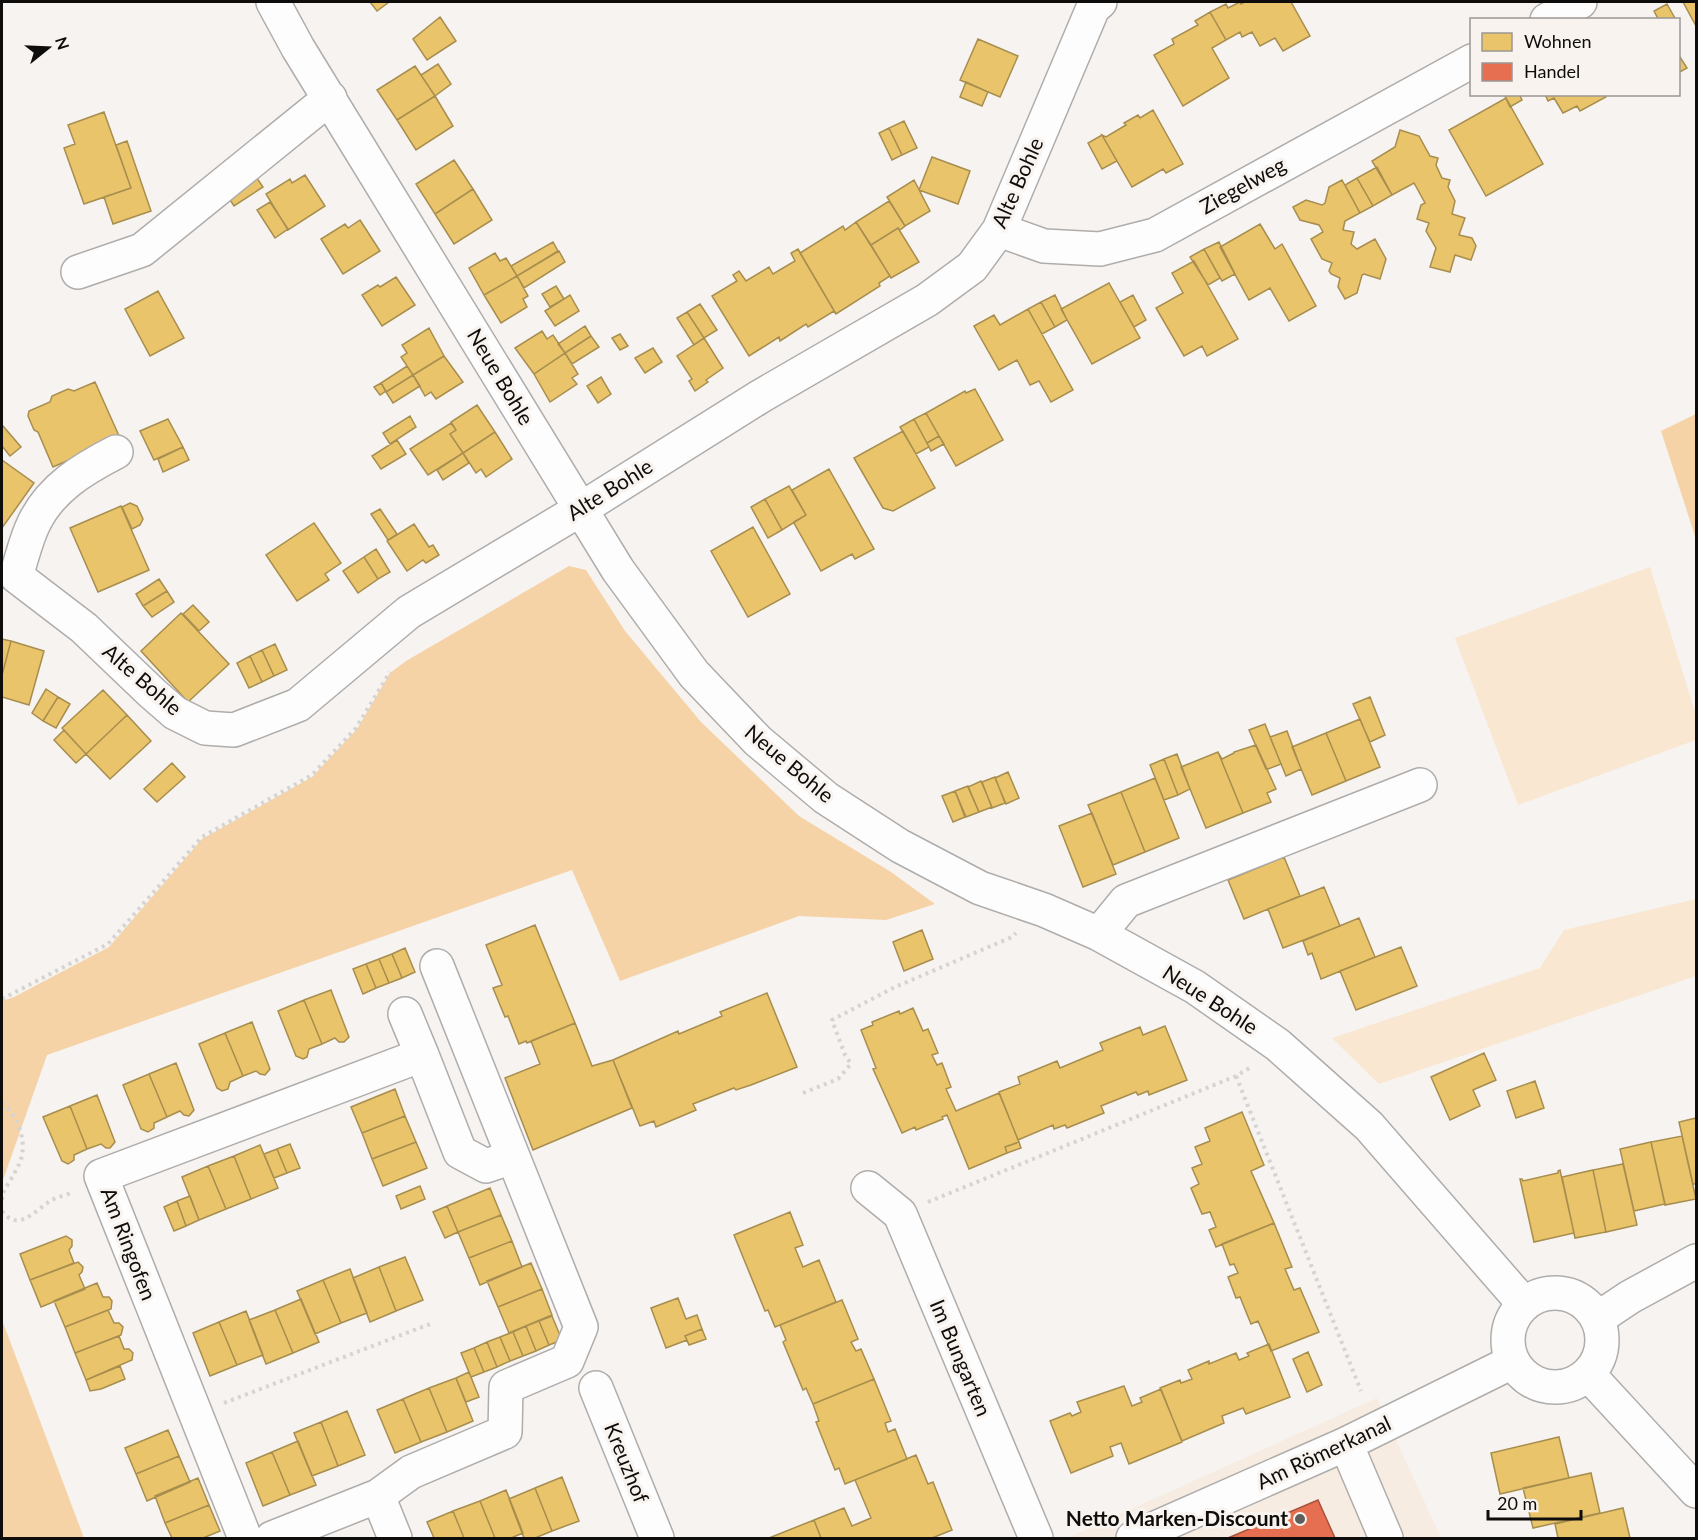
<svg xmlns="http://www.w3.org/2000/svg" width="1698" height="1540" font-family="Lato,sans-serif">
  <style>
    .commercial { fill: #f7ece1 }
    .green { fill: #f9e7d1 }
    .forest { fill: #f5d3a7 }
    .homes { fill: #e9c46a; stroke: #a78d4e; stroke-width: 1.5 }
    .shops { fill: #e76f51; stroke: #a6523c; stroke-width: 1.5 }
    .lines { fill: none; stroke-linecap: round; stroke-linejoin: round }
    .minor-casing { stroke: #afadab; stroke-width: 36 }
    .path { stroke: #d5d4d3; stroke-width: 4; stroke-dasharray: 3 4.5; stroke-linecap: butt }
    .minor { stroke: #fefdfd; stroke-width: 33 }
    .poi-dot { fill: #5f5e5b; stroke: #f8f3ee; stroke-width: 2 }
    .labels { text-anchor: middle; stroke-width: 6; stroke-linejoin: round; paint-order: stroke }
    .street-label { font-size: 21px; fill: #0e0d0b; stroke: #f8f3ee }
    .poi-label { font-size: 21px; font-weight: bold; fill: #0e0d0b; stroke: #f8f3ee; text-anchor: end }
  </style>
  <rect width="100%" height="100%" fill="#f6f3f0"/>
  <!-- commercial -->
  <path class="commercial" d="M1377,1398L1441,1538H1067Z"/>
  <!-- green -->
  <path class="green" d="M1650,567L1696,715V740L1518,805L1455,638Z
    M1696,899V976L1379,1084L1332,1038L1540,968L1564,930Z"/>
  <!-- forest -->
  <path class="forest" d="M1696,414V539L1661,431Z
    M569,566L586,570L625,631L701,722L799,816L891,872L935,904L886,920L799,916L620,981L572,870L47,1055L2,1183V1001L14,997L109,947L202,839L312,777L357,729L390,673L406,661Z
    M2,1320L84,1538H2Z"/>
  <!-- homes -->
  <path class="homes" d="M370,2H389L377,11Z
    M1240,2L1241,4L1245,2H1291L1310,36L1283,51L1275,38L1260,46L1252,32L1242,37L1240,32L1226,40L1210,12L1226,4L1228,8Z
    M1683,2H1696V26Z
    M1667,4L1676,20H1659L1656,15L1654,11Z
    M1210,12L1226,40L1212,48L1229,78L1183,106L1154,55L1174,44L1172,39L1198,25L1195,21Z
    M440,17L456,41L427,60L413,39Z
    M978,39L1018,56L1000,97L960,80Z
    M1678,54L1687,68L1678,73Z
    M438,64L451,84L435,96L421,75Z
    M415,66L435,96L397,120L377,90Z
    M966,82L988,92L982,106L960,97Z
    M1504,94H1519L1522,100L1510,107Z
    M1545,94H1605L1606,97L1580,111L1577,106L1563,113L1554,98L1548,101Z
    M435,96L453,126L416,150L397,120Z
    M1506,98L1543,164L1486,196L1449,130Z
    M1153,110L1183,164L1166,173L1163,169L1132,187L1102,135L1106,137L1126,125L1124,123L1138,115L1140,118Z
    M104,112L131,188L84,204L64,148L75,144L68,125Z
    M904,121L917,148L902,155L889,128Z
    M889,128L902,155L892,160L879,133Z
    M1400,130L1419,136L1430,156L1438,158L1436,165L1442,178L1450,180L1448,187L1455,201L1452,214L1465,218L1459,235L1472,238L1476,246L1471,260L1455,255L1450,272L1430,267L1436,248L1426,231L1429,223L1417,219L1421,205L1425,203L1414,183L1392,195L1372,161L1395,147Z
    M1102,135L1117,161L1102,169L1088,143Z
    M127,141L151,211L113,224L104,197L131,188L116,145Z
    M932,157L970,171L958,204L919,190Z
    M454,160L473,189L435,214L416,184Z
    M1377,167L1392,195L1373,206L1357,178Z
    M252,171L263,187L234,206L225,192Z
    M305,175L325,206L288,230L266,194L290,179L292,183Z
    M1357,178L1373,206L1360,213L1345,185Z
    M914,180L930,211L905,226L887,197Z
    M1342,180L1360,213L1345,221L1343,230L1354,232L1351,244L1357,249L1375,239L1386,259L1380,279L1364,274L1362,275L1357,293L1345,299L1338,287L1340,278L1331,274L1329,271L1332,263L1322,259L1311,239L1323,232L1319,225L1300,220L1293,207L1306,200L1322,205L1325,203L1329,187Z
    M473,189L492,220L454,244L435,214Z
    M889,201L905,226L900,230L898,228L871,245L856,222Z
    M270,202L288,229L275,238L257,210Z
    M360,220L380,251L343,274L321,239L345,224L348,228Z
    M856,222L890,276L879,283L880,286L836,314L800,253L843,226L845,230Z
    M1260,224L1275,249L1282,244L1316,306L1289,321L1270,288L1249,300L1220,247Z
    M898,228L919,262L891,278L871,245Z
    M553,242L558,251L517,276L511,266Z
    M1219,242L1235,274L1222,281L1204,249Z
    M798,249L836,314L834,311L808,327L806,324L780,341L779,337L749,356L712,296L737,281L733,275L739,271L746,281L769,267L773,274L795,261L791,253Z
    M1204,249L1220,278L1208,285L1190,257Z
    M559,251L565,262L524,288L517,276Z
    M495,253L500,261L506,258L517,276L484,295L469,268Z
    M1194,261L1238,339L1207,356L1202,346L1184,356L1156,308L1183,293L1172,273Z
    M517,276L528,296L523,299L527,307L501,323L484,295Z
    M396,277L415,305L382,326L362,295L378,285L380,287Z
    M1109,283L1140,338L1092,364L1061,309Z
    M556,286L564,299L550,307L542,294Z
    M158,291L184,338L150,356L125,309Z
    M570,295L579,311L555,326L545,311Z
    M1055,295L1067,320L1055,327L1041,302Z
    M1133,295L1146,320L1134,327L1120,302Z
    M1041,302L1055,327L1042,334L1028,309Z
    M700,304L717,330L704,338L687,312Z
    M1028,309L1073,390L1051,402L1039,381L1030,385L1017,360L999,370L974,326L994,315L1000,325Z
    M687,312L704,338L694,345L677,318Z
    M585,326L591,336L565,353L558,344Z
    M429,328L444,356L413,375L401,357L407,353L402,345Z
    M542,331L547,339L553,335L565,353L534,374L515,348Z
    M620,334L628,346L620,350L612,338Z
    M591,336L599,347L572,364L565,353Z
    M704,338L723,368L706,380L708,382L695,391L689,381L692,379L677,356Z
    M653,348L662,362L645,373L635,358Z
    M565,353L578,374L572,378L577,384L550,402L534,374Z
    M444,356L463,382L436,399L431,392L425,396L413,375Z
    M407,366L413,375L386,392L381,383Z
    M413,375L420,386L393,403L386,392Z
    M601,377L611,394L598,403L587,386Z
    M95,382L120,438L53,467L38,432L34,430L28,416L29,411L50,402L52,396L68,389L74,391Z
    M381,383L386,391L380,395L374,387Z
    M975,389L1003,440L956,466L926,413L965,391L966,393Z
    M477,405L495,432L463,453L450,434L456,430L451,422Z
    M926,413L939,436L927,443L914,419Z
    M410,416L416,427L390,444L383,433Z
    M168,419L183,447L154,460L140,431Z
    M914,419L929,447L916,454L900,427Z
    M451,423L456,430L450,434L463,453L428,475L410,449Z
    M3,426L21,447L10,456L2,446V427Z
    M903,431L935,488L893,511L883,508L854,458Z
    M495,432L512,459L486,477L481,469L476,473L463,453Z
    M939,436L944,444L931,451L927,443Z
    M397,440L406,454L381,469L372,456Z
    M183,447L189,460L163,472L158,459Z
    M463,453L469,463L443,480L437,470Z
    M2,460L34,483L2,528Z
    M829,469L874,549L855,559L852,554L821,571L794,523V522L806,515L792,490Z
    M789,486L806,515L782,530L765,499Z
    M765,499L782,530L768,538L751,507Z
    M130,503L137,506L143,519L140,525L132,529L122,507Z
    M121,506L149,570L98,592L70,528Z
    M380,509L397,534L388,540L371,514Z
    M314,523L341,563L325,574L329,580L297,601L266,555Z
    M414,524L429,547L433,545L439,555L426,563L423,560L407,571L387,541Z
    M753,527L790,594L748,617L711,551Z
    M376,549L390,572L378,579L364,557Z
    M364,557L378,579L358,593L343,571Z
    M159,579L167,591L143,606L136,594Z
    M167,591L174,602L152,617L143,606Z
    M193,605L209,622L199,631L183,614Z
    M181,613L229,664L188,702L141,651Z
    M2,639L11,641L2,675Z
    M11,641L44,651L29,705L2,697V675Z
    M275,644L287,670L274,676L262,650Z
    M262,650L274,676L262,682L250,656Z
    M250,656L262,682L249,688L237,663Z
    M46,689L58,697L43,721L32,713Z
    M103,690L127,715L86,754L62,728Z
    M58,697L70,704L56,728L43,721Z
    M1370,697L1385,735L1370,742L1353,704Z
    M127,715L151,741L110,779L86,754Z
    M1360,719L1380,767L1346,781L1326,733Z
    M1265,724L1281,764L1268,769H1266L1249,730Z
    M64,730L86,754L76,763L54,740Z
    M1287,731L1301,769L1286,776L1270,737Z
    M1326,733L1346,781L1312,795L1292,747Z
    M1256,745L1276,789L1267,793L1271,802L1243,813L1218,752L1222,759L1234,753V752Z
    M1218,752L1243,813L1206,828L1181,767Z
    M1177,754L1190,789L1178,795L1164,759Z
    M1164,759L1178,795L1164,800L1150,765Z
    M172,763L185,777L157,802L144,789Z
    M1008,772L1019,798L1006,804L995,778Z
    M995,777L1005,803L992,808L982,782Z
    M1155,778L1179,838L1145,852L1121,792Z
    M981,781L992,807L979,812L968,787Z
    M968,786L979,812L966,817L955,791Z
    M955,791L965,817L953,822L942,796Z
    M1121,792L1145,852L1113,865L1088,805Z
    M1092,813L1116,874L1083,887L1059,826Z
    M1284,857L1300,896L1244,919L1228,880Z
    M1324,887L1340,926L1283,948L1268,909Z
    M1359,918L1375,957L1321,979L1312,953L1308,955L1303,941Z
    M535,925L575,1023L527,1043L526,1041L519,1044L508,1016L505,1017L493,988L502,985L486,945Z
    M922,930L933,959L904,971L893,942Z
    M1401,947L1417,986L1356,1010L1340,971Z
    M405,948L415,972L402,978L392,954Z
    M392,954L402,978L389,983L379,959Z
    M379,959L389,983L376,988L366,964Z
    M366,964L376,988L363,994L353,969Z
    M331,990L349,1037L344,1042H339L335,1038L322,1044L304,1000Z
    M767,993L797,1067L751,1085L736,1090L734,1088L693,1104L696,1110L656,1127L654,1121L640,1126L613,1060L678,1031L679,1034L722,1016L720,1012Z
    M304,1000L322,1044L309,1049L307,1057L303,1059L296,1056L278,1011Z
    M913,1008L923,1031L928,1029L938,1053L932,1055L937,1065L942,1063L951,1087L946,1089L956,1111L999,1093L1019,1142L1005,1147L1007,1153L969,1169L947,1115L942,1117L943,1119L916,1130L915,1127L902,1133L873,1069L876,1068L861,1030L873,1025L872,1022L899,1011L900,1014Z
    M252,1022L270,1069L265,1075L260,1074L256,1071L243,1076L225,1033Z
    M575,1023L592,1066L613,1060L632,1108L533,1150L505,1078L540,1064L531,1041Z
    M1165,1026L1187,1080L1149,1095L1148,1091L1138,1095L1136,1092L1101,1106L1104,1113L1067,1128L1065,1125L1054,1129L1053,1125L1018,1140L999,1092L1020,1084L1018,1077L1057,1061L1060,1068L1103,1050L1100,1043L1140,1027L1143,1035Z
    M225,1033L243,1076L230,1082L228,1089L222,1091L217,1088L199,1044Z
    M1484,1053L1496,1080L1473,1090L1480,1106L1450,1120L1431,1077Z
    M176,1063L194,1110L189,1116L184,1115L180,1111L167,1117L149,1074Z
    M149,1074L167,1117L154,1123V1128L148,1132L141,1129L123,1085Z
    M1535,1081L1544,1108L1516,1118L1507,1091Z
    M395,1089L405,1116L362,1133L351,1107Z
    M97,1095L115,1142L110,1148H106L101,1144L87,1149L70,1106Z
    M70,1106L87,1149L74,1155V1160L68,1164L62,1161L43,1117Z
    M1242,1112L1264,1165L1251,1171L1274,1223L1216,1247L1209,1230L1216,1227L1210,1212L1202,1214L1191,1188L1199,1184L1192,1168L1202,1164L1195,1147L1210,1141L1205,1128Z
    M405,1116L416,1142L372,1159L362,1133Z
    M1696,1118V1184H1693L1679,1122Z
    M1682,1136L1696,1199L1665,1205L1651,1142Z
    M416,1142L427,1168L383,1186L372,1159Z
    M1019,1142L1021,1148L1007,1153L1005,1147Z
    M1651,1142L1665,1204L1634,1211L1620,1149Z
    M290,1144L300,1168L287,1173L277,1149Z
    M260,1145L278,1188L251,1199L234,1156Z
    M277,1149L287,1173L274,1178L264,1154Z
    M234,1156L251,1199L226,1209L208,1166Z
    M1623,1164L1637,1225L1606,1232L1593,1170Z
    M208,1166L226,1209L199,1220L182,1177Z
    M1560,1170L1574,1233L1534,1242L1520,1179H1522L1523,1181L1558,1173V1171Z
    M1593,1170L1606,1232L1575,1238L1562,1177Z
    M420,1186L425,1199L401,1209L396,1196Z
    M490,1188L501,1215L458,1232L447,1206Z
    M190,1196L199,1220L186,1226L177,1201Z
    M177,1201L186,1226L174,1231L164,1207Z
    M447,1206L458,1232L445,1238L433,1212Z
    M790,1212L803,1245L795,1248L803,1267L819,1260L836,1302L775,1327L768,1310L765,1311L734,1235Z
    M501,1215L512,1241L469,1258L458,1232Z
    M1274,1223L1292,1267L1285,1269L1294,1290L1300,1288L1319,1332L1271,1351L1258,1321L1251,1324L1240,1297L1236,1298L1228,1277L1238,1273L1234,1264L1230,1265L1222,1244Z
    M66,1236L72,1240V1246L69,1250L74,1263L30,1280L20,1254Z
    M512,1241L522,1267L480,1285L469,1258Z
    M405,1257L423,1300L396,1311L379,1267Z
    M78,1262L83,1267L82,1272L79,1275L85,1289L41,1307L30,1280Z
    M531,1263L542,1289L498,1307L487,1281Z
    M379,1267L396,1311L370,1322L353,1278Z
    M350,1269L367,1313L341,1323L323,1280Z
    M323,1280L341,1323L315,1334L297,1291Z
    M97,1283L103,1297H109L112,1301L111,1309L65,1327L54,1301Z
    M542,1289L552,1315L509,1333L498,1307Z
    M678,1298L686,1319L697,1315L702,1329L685,1336L687,1340L666,1348L651,1308Z
    M301,1299L319,1342L293,1353L275,1310Z
    M842,1300L858,1339L851,1342L856,1351L861,1349L874,1379L813,1404L806,1388L803,1390L783,1342L786,1340L780,1325Z
    M108,1310L114,1323H119L123,1327L121,1335L75,1353L65,1327Z
    M275,1310L293,1353L266,1364L249,1320Z
    M246,1311L263,1355L237,1365L219,1322Z
    M552,1316L562,1340L549,1345L539,1321Z
    M539,1321L549,1345L536,1351L526,1326Z
    M219,1322L237,1365L210,1376L193,1333Z
    M526,1326L536,1351L523,1356L513,1332Z
    M702,1329L706,1339L689,1345L685,1336Z
    M513,1332L523,1356L510,1361L500,1337Z
    M119,1336L124,1349H129L133,1353L132,1360L86,1380L75,1353Z
    M500,1337L510,1361L497,1367L487,1342Z
    M487,1342L497,1367L484,1372L474,1348Z
    M1269,1344L1290,1397L1246,1414L1243,1408L1222,1416L1224,1423L1182,1441L1160,1388L1180,1380L1181,1383L1192,1379L1188,1370L1209,1361V1364L1236,1353L1239,1360L1249,1356L1247,1353Z
    M474,1348L484,1372L471,1377L461,1353Z
    M1308,1352L1322,1385L1307,1392L1293,1359Z
    M120,1366L125,1379L101,1389L90,1391L86,1380Z
    M469,1372L479,1397L466,1402L456,1378Z
    M456,1378L473,1421L447,1432L429,1388Z
    M874,1379L891,1421L885,1423L888,1432L895,1429L907,1459L845,1484L839,1468L835,1470L816,1422L819,1421L813,1404Z
    M1124,1386L1132,1406L1142,1402L1140,1398L1161,1389L1182,1442L1129,1464L1121,1443L1110,1447L1113,1456L1071,1473L1050,1421L1070,1413L1072,1416L1081,1412L1077,1402Z
    M429,1388L447,1432L421,1442L403,1399Z
    M403,1399L421,1442L395,1453L377,1410Z
    M347,1411L365,1455L338,1466L321,1422Z
    M321,1422L338,1466L312,1476L294,1433Z
    M168,1430L179,1456L136,1474L125,1448Z
    M1559,1437L1569,1478L1500,1494L1491,1453Z
    M298,1441L316,1485L290,1495L272,1452Z
    M272,1452L290,1495L263,1506L246,1463Z
    M916,1455L928,1484L933,1482L952,1530L932,1538H821L814,1520L844,1508L852,1526L871,1518L855,1480Z
    M179,1456L190,1482L147,1501L136,1474Z
    M1591,1473L1600,1513L1533,1528L1523,1488Z
    M562,1477L579,1521L552,1531L535,1488Z
    M198,1478L209,1505L165,1523L155,1496Z
    M535,1488L552,1531L535,1538H524L509,1499Z
    M506,1490L523,1533L511,1538H495L480,1501Z
    M480,1501L495,1538H464L453,1511Z
    M209,1505L220,1531L203,1538H172L165,1523Z
    M1623,1508L1630,1538H1558L1555,1524Z
    M453,1511L464,1538H434L427,1522Z
    M814,1520L821,1538H769Z"/>
  <!-- shops -->
  <path class="shops" d="M1318,1500L1335,1538H1228Z"/>
  <g class="lines">
    <defs>
      <path id="minor" d="M273,2L298,48L618,570L694,674L758,741L826,798L900,846L980,888L1044,910L1099,934L1195,987L1278,1045L1369,1126L1524,1304
        M1547,20L1580,2
        M999,230L1044,246L1100,249L1155,235L1472,61
        M78,272L142,250L330,98
        M116,452C83,469 51,488 34,523C26,539 22,558 16,576L84,628L152,693L175,713L205,728L234,730L298,705L409,612L581,509L761,396L927,300L972,267L999,230L1093,8L1100,2
        M1099,934L1126,901L1420,785
        M422,1055L460,1152L486,1166L512,1157
        M868,1188L900,1214L1036,1538
        M1508 1340a47 47 0 1 1 94 0a47 47 0 1 1-94 0Z
        M1597,1319L1630,1297L1696,1261
        M1588,1374L1696,1491
        M596,1388L657,1538
        M1346,1444L1386,1538
        M378,1496L411,1472L505,1432L506,1387L567,1361L581,1327L437,966
        M245,1538L101,1176L422,1055L405,1014
        M272,1538L378,1496L395,1538
        M1133,1538L1346,1444L1512,1362"/>
    </defs>
    <!-- minor casing -->
    <use href="#minor" class="minor-casing"/>
    <!-- path -->
    <path class="path" d="M2,999L108,944L202,837L312,775L356,728L390,672
      M1236,1076L1361,1391
      M803,1093L838,1079L851,1064L845,1055L832,1020L893,988L1012,937L1016,933
      M2,1103C17,1114 27,1140 21,1159C17,1171 8,1183 3,1193L2,1200
      M928,1202L1236,1076L1253,1066
      M2,1211C18,1233 36,1210 50,1201C57,1197 66,1195 73,1192
      M224,1403L430,1324"/>
    <!-- minor -->
    <use href="#minor" class="minor"/>
  </g>
  <!-- markers -->
  <circle class="poi-dot" cx="1300" cy="1519" r="6"/>
  <g class="labels">
    <!-- street labels -->
    <g class="street-label">
      <text transform="translate(1018 183) rotate(-66)" y="7">Alte Bohle</text>
      <text transform="translate(1243 186) rotate(-29)" y="7">Ziegelweg</text>
      <text transform="translate(500 377) rotate(59)" y="7">Neue Bohle</text>
      <text transform="translate(610 490) rotate(-32)" y="7">Alte Bohle</text>
      <text transform="translate(142 680) rotate(41)" y="7">Alte Bohle</text>
      <text transform="translate(789 764) rotate(40)" y="7">Neue Bohle</text>
      <text transform="translate(1210 1000) rotate(33)" y="7">Neue Bohle</text>
      <text transform="translate(128 1244) rotate(69)" y="7">Am Ringofen</text>
      <text transform="translate(960 1358) rotate(67)" y="7">Im Bungarten</text>
      <text transform="translate(1324 1453) rotate(-25)" y="7">Am Römerkanal</text>
      <text transform="translate(626 1463) rotate(68)" y="7">Kreuzhof</text>
    </g>
    <!-- poi labels -->
    <g class="poi-label">
      <text x="1288" y="1526">Netto Marken-Discount</text>
    </g>
  </g>
  <!-- border -->
  <rect width="1698" height="1540" fill="none" stroke="#0e0d0b" stroke-width="6"/>
  <!-- legend -->
  <rect x="1470" y="18" width="210" height="78" fill="#f8f3ee" stroke="#9a9793" stroke-width="1.5"/>
  <rect x="1482" y="33" width="30" height="18" fill="#e9c46a" stroke="#9a9793" stroke-width="1.5"/>
  <text x="1524" y="48" font-size="18" fill="#0e0d0b">Wohnen</text>
  <rect x="1482" y="63" width="30" height="18" fill="#e76f51" stroke="#9a9793" stroke-width="1.5"/>
  <text x="1524" y="78" font-size="18" fill="#0e0d0b">Handel</text>
  <!-- north arrow -->
  <g transform="translate(48 48) rotate(72)" stroke="#f8f3ee" stroke-width="4.5" paint-order="stroke">
  <path d="M0-4.5L10 22L0 15L-10 22Z" fill="#0e0d0b"/>
  <text y="-9" font-size="16" font-weight="bold" text-anchor="middle" fill="#0e0d0b">N</text>
  </g>
  <!-- scale -->
  <path d="M1488 1510v9h93v-9" fill="none" stroke="#0e0d0b" stroke-width="3"/>
  <text x="1497" y="1510" font-size="18" fill="#0e0d0b" stroke="#f8f3ee" stroke-width="4.5" paint-order="stroke">20 m</text>
</svg>
